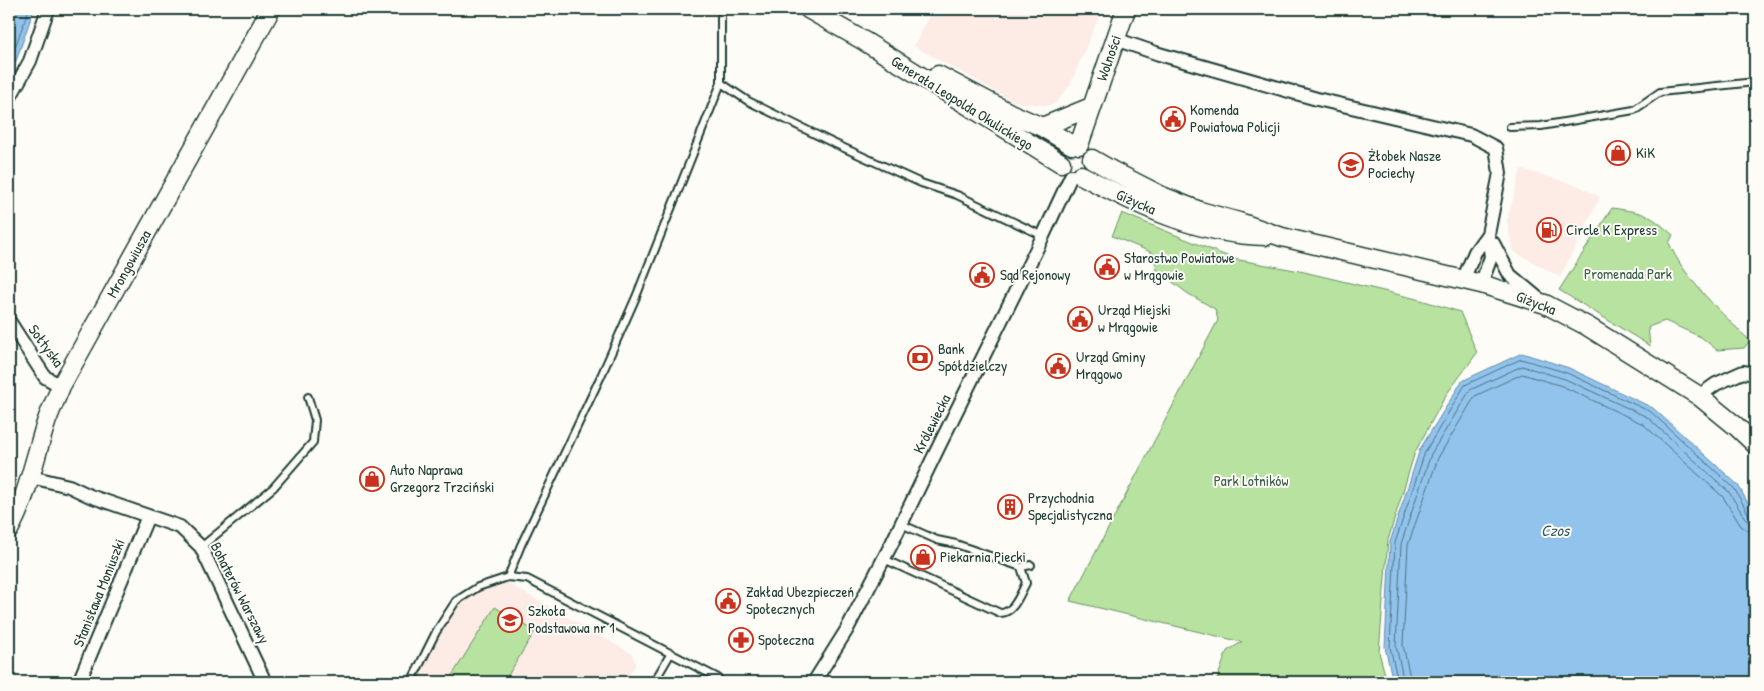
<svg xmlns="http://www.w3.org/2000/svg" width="1764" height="691" font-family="'Patrick Hand',sans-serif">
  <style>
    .built { fill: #fdebe5 }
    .green { fill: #b7e29f; stroke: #6b906a }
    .water { fill: #91c3ed; stroke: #638da3 }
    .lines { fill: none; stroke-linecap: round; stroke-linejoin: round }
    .shore { stroke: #4d737e; stroke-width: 1 }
    .lane-casing { stroke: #1f3d34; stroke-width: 10 }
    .street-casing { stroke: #1f3d34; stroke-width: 16 }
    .secondary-casing { stroke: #1f3d34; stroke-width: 21 }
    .lane { stroke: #fdfcf7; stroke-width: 6 }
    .street { stroke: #fdfcf7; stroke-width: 12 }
    .secondary { stroke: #fdfcf7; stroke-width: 18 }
    .labels { text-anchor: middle; stroke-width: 4; stroke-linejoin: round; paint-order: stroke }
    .street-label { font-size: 15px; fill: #1f3d34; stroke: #fdfcf7 }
    .poi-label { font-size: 15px; fill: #1f3d34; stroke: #fdfcf7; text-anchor: start }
    .park-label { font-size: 15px; fill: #3d5e49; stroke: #fdfcf7 }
    .water-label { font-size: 16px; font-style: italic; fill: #3c5e62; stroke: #fdfcf7 }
  </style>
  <rect width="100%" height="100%" fill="#fdfcf7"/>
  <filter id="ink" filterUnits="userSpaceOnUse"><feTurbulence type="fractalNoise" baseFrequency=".02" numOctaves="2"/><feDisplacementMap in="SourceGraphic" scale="10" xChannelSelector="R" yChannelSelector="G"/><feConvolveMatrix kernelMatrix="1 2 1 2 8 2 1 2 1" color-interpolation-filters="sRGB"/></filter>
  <g filter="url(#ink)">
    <!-- built -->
    <path class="built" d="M933,9H1102L1070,85L1056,103L1047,106L1013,101L914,46Z
      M1521,169L1579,186L1600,197L1560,277L1513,251L1507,221Z
      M504,581L632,654L636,664L625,682H415L437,636L458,603L479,589Z"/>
    <!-- green -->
    <path class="green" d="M1612,208C1645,213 1648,213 1673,235L1669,243C1685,280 1722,313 1750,341L1744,348L1717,350L1701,337L1665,321L1648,327L1650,346L1559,290Z
      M1122,213L1234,259L1300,271L1421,300L1460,312L1477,353L1446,395L1415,452L1388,540L1379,652L1387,682H1216L1227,651L1242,642L1070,601L1218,320L1215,309L1187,293L1157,270L1153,253L1112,236Z
      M495,607L535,631L504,682H448Z"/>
    <!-- water -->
    <path class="water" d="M9,9H34L16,61L9,74Z
      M1522,353L1569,368L1653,408L1738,485L1755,516V682H1393L1385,647L1390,542L1420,449L1462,381Z"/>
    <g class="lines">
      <!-- shore -->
      <path class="shore" d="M9,64L29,9
        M1398,682L1390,647L1395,543L1425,452L1465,385L1521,359L1567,373L1651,412L1734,488L1749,515L1755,517
        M1404,682L1396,646L1401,544L1431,454L1470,390L1522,366L1565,379L1647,417L1729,492L1746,520L1755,523
        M1411,682L1403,645L1408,545L1438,458L1475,396L1522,374L1562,386L1643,424L1723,497L1741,526L1747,530L1755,531"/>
      <defs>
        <path id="lane" d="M721,83L748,101L831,142L921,183L957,195L1043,236
          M1510,127L1541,126L1634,110L1660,92L1755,82
          M901,524L937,540L956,544L1021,567L1031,565
          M201,547L273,488L313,442L315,420L308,397
          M884,559L1000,613C1014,613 1020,594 1026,583L1021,567
          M508,577L521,545L601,376L636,297L721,83V17
          M411,682L436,632L456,601L478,587L508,577L527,579L718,678
          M654,682L671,653"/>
        <path id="street" d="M1115,39L1159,54L1317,99L1471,135L1496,148L1500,173L1488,234L1491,257L1481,284
          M9,99L30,61L48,9
          M1493,243L1510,275L1540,300
          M1463,280L1475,252L1488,234
          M9,321L45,377L61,386
          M1699,396L1716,384L1743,372L1755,374
          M31,477L69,486L90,496L180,527L201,547L265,682
          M82,682L81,677L148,516
          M814,682L846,631L892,543L939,446L1043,236L1071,176"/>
        <path id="secondary" d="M808,9L864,41L1061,163
          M938,75L1010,113L1042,127L1072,145
          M1042,127L1091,107
          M1079,145L1126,9
          M1092,159L1113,171L1162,196L1200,211L1239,222L1282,237L1481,284L1545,304L1587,326L1699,396L1737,427L1755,444
          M1081,175C1139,206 1199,235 1266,236
          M9,530C27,497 34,461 45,426C49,413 56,399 61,386L271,9"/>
      </defs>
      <!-- lane casing -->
      <use href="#lane" class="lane-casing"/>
      <!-- street casing -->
      <use href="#street" class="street-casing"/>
      <!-- secondary casing -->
      <use href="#secondary" class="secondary-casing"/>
      <!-- lane -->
      <use href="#lane" class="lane"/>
      <!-- street -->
      <use href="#street" class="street"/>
      <!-- secondary -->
      <use href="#secondary" class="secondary"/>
    </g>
  </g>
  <!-- icons -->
  <defs>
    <symbol id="civic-ring" viewBox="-11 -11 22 22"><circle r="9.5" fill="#fdfcf7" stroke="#c8321e" stroke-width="1.5"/><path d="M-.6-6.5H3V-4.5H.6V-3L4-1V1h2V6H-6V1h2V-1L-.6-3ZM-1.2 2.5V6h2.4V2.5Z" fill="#c8321e"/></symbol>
    <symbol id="shop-ring" viewBox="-11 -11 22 22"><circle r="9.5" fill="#fdfcf7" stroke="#c8321e" stroke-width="1.5"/><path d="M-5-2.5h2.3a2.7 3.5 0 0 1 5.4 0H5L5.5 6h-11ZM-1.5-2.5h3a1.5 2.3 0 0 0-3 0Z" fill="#c8321e"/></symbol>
    <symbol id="school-ring" viewBox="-11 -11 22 22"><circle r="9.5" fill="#fdfcf7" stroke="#c8321e" stroke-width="1.5"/><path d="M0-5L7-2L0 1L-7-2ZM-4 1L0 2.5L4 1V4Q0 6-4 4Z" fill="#c8321e"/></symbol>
    <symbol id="fuel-ring" viewBox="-11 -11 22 22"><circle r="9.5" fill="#fdfcf7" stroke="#c8321e" stroke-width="1.5"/><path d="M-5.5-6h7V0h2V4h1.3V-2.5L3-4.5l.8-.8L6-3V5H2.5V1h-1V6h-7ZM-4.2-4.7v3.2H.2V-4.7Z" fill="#c8321e"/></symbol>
    <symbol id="bank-ring" viewBox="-11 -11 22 22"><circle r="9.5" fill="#fdfcf7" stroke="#c8321e" stroke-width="1.5"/><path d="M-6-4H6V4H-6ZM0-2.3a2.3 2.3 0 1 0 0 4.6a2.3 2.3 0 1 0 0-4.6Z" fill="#c8321e"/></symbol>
    <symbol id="building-ring" viewBox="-11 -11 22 22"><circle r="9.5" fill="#fdfcf7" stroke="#c8321e" stroke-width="1.5"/><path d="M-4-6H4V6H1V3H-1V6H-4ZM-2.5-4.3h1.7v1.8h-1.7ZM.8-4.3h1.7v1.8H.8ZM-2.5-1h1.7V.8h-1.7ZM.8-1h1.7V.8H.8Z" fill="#c8321e"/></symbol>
    <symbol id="pharmacy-ring" viewBox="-11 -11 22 22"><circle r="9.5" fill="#fdfcf7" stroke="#c8321e" stroke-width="1.5"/><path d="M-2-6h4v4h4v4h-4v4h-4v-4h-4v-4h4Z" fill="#c8321e"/></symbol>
  </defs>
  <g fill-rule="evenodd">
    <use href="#civic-ring" x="1159" y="105" width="28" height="28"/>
    <use href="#shop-ring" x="1604" y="139" width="28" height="28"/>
    <use href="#school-ring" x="1337" y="151" width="28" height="28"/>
    <use href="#fuel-ring" x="1535" y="216" width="28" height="28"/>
    <use href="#civic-ring" x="1093" y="253" width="28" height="28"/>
    <use href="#civic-ring" x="968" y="261" width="28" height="28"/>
    <use href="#civic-ring" x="1066" y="305" width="28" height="28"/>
    <use href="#bank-ring" x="906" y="344" width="28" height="28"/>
    <use href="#civic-ring" x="1044" y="352" width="28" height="28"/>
    <use href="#shop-ring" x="358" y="465" width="28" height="28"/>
    <use href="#building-ring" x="996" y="493" width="28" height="28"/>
    <use href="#shop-ring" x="909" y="543" width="28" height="28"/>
    <use href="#civic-ring" x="714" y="587" width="28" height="28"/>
    <use href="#school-ring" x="496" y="606" width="28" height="28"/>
    <use href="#pharmacy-ring" x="727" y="626" width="28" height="28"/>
  </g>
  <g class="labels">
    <!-- street labels -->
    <g class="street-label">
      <text transform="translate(1109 58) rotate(-71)" y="5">Wolności</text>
      <text transform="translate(962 103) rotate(32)" y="5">Generała Leopolda Okulickiego</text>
      <text transform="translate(1136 202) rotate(24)" y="5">Giżycka</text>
      <text transform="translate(129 264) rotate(-61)" y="5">Mrongowiusza</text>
      <text transform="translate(1536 303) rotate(21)" y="5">Giżycka</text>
      <text transform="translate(46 346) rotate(54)" y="5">Sołtyska</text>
      <text transform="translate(932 424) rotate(-63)" y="5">Królewiecka</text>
      <text transform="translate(99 593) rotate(-68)" y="5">Stanisława Moniuszki</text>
      <text transform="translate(240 593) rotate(63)" y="5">Bohaterów Warszawy</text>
    </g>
    <!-- poi labels -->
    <g class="poi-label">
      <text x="1190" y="115">Komenda<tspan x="1190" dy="17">Powiatowa Policji</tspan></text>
      <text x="1636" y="158">KiK</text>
      <text x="1368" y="161">Żłobek Nasze<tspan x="1368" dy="17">Pociechy</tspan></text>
      <text x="1566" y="235">Circle K Express</text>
      <text x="1124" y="263">Starostwo Powiatowe<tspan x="1124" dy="17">w Mrągowie</tspan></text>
      <text x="1000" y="280">Sąd Rejonowy</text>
      <text x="1098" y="315">Urząd Miejski<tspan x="1098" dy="17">w Mrągowie</tspan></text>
      <text x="938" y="354">Bank<tspan x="938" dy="17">Spółdzielczy</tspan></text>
      <text x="1076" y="362">Urząd Gminy<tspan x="1076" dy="17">Mrągowo</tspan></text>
      <text x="390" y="475">Auto Naprawa<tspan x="390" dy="17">Grzegorz Trzciński</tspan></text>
      <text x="1028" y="503">Przychodnia<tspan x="1028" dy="17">Specjalistyczna</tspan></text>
      <text x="940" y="562">Piekarnia Piecki</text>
      <text x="746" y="597">Zakład Ubezpieczeń<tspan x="746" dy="17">Społecznych</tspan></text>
      <text x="528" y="616">Szkoła<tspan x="528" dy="17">Podstawowa nr 1</tspan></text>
      <text x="758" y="645">Społeczna</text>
    </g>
    <!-- park labels -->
    <g class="park-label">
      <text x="1628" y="279">Promenada Park</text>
      <text x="1251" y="486">Park Lotników</text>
    </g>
    <!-- water labels -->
    <g class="water-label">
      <text x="1555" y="536">Czos</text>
    </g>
  </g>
  <!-- margin -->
  <rect width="1764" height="691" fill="none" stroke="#fdfcf7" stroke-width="30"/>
  <rect x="15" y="15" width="1734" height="661" fill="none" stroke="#1f3d34" stroke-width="2" filter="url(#ink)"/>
</svg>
